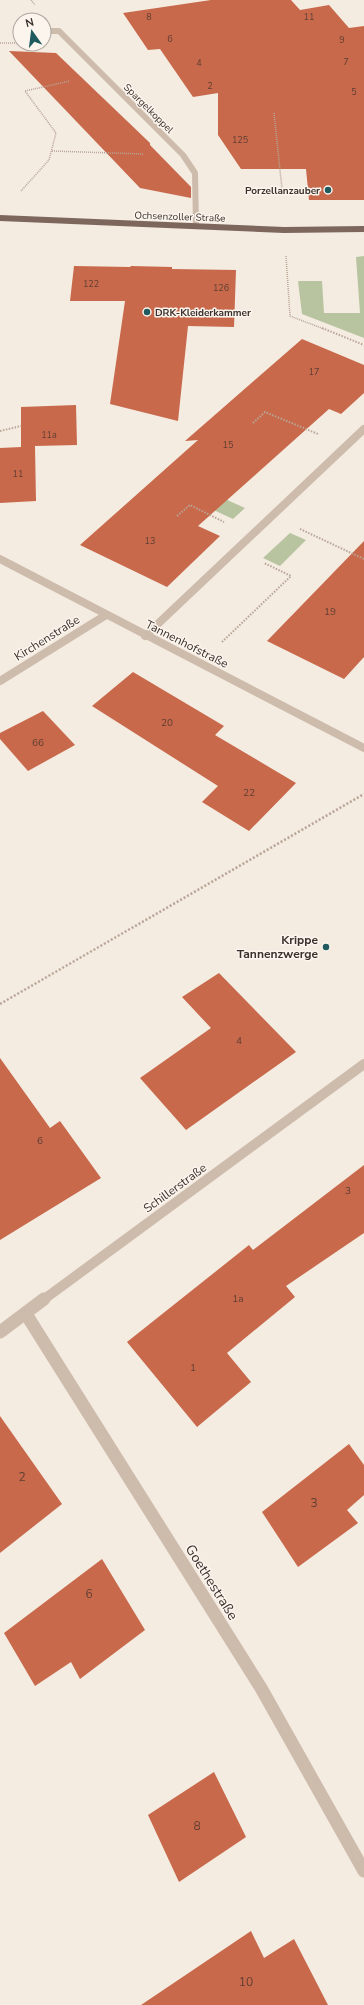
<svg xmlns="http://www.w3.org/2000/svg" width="364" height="2005" font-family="'Nunito Sans',sans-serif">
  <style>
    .green { fill: #b8c4a0 }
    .building { fill: #c8694b }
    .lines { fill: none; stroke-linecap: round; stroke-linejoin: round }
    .path-far2 { stroke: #b9a596; stroke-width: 1.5; stroke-dasharray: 1 1; stroke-linecap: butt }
    .path-far1 { stroke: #b9a596; stroke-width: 2; stroke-dasharray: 1.5 1.5; stroke-linecap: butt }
    .path { stroke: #b9a596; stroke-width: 2.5; stroke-dasharray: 2 2; stroke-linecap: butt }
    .minor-far3 { stroke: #cdbbac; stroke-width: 6 }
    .minor-far2 { stroke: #cdbbac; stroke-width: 8 }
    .minor-far1 { stroke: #cdbbac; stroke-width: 10 }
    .minor { stroke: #cdbbac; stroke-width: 13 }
    .major { stroke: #7d675c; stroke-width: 6 }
    .poi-dot { fill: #1f5a5e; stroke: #fbf5ee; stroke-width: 1.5 }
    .labels { text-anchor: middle; stroke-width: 3; stroke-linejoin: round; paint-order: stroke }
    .far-number-label { font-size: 9px; fill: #5e3e33 }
    .far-street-label { font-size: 10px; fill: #3b302b; stroke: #fbf5ee }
    .far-poi-label { font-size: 10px; font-weight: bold; fill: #3b302b; stroke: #fbf5ee; text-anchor: end }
    .number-label { font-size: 10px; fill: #5e3e33 }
    .street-label { font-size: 12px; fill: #3b302b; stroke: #fbf5ee }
    .poi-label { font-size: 12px; font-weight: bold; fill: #3b302b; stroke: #fbf5ee; text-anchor: end }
    .near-number-label { font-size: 12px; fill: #5e3e33 }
    .near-street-label { font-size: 14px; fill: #3b302b; stroke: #fbf5ee }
  </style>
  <rect width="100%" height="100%" fill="#f4ebe1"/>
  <!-- green -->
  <path class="green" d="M364,256V338L302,314L298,281H322L324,313H360L356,257Z
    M165,472L245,508L233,519L153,482Z
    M290,533L306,540L280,566L263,558Z"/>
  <!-- building -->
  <path class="building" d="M211,0H291L300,10L329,5L349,28L364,26V200H309L306,169H241L218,135V93L193,97L160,49L148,50L123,13Z
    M9,51L56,53L150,143V145L191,187V198L140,188Z
    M74,266L130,267L131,266L172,267V269L236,270L234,327L188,326L178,421L110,404L125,301H70Z
    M302,339L364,365V393L341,414L329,409L198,526L220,536L167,587L80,545L198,440L185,441Z
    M76,405L77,445L35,446L36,501L0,503V448L21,447V407Z
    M364,541V657L344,679L267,641Z
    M133,672L224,726L215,735L296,783L249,831L202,802L218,786L92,706Z
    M43,711L75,745L28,771L0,739V733Z
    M219,973L296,1052L186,1130L140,1078L211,1028L182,997Z
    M0,1058L50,1128L60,1121L101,1178L0,1240Z
    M364,1165V1233L286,1286L295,1297L227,1353L251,1382L197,1427L127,1342L249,1245L253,1250Z
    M0,1416L62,1504L0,1553Z
    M349,1444L364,1465V1495L347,1510L358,1523L298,1567L262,1512Z
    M102,1559L145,1630L80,1679L71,1662L35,1686L4,1633Z
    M214,1772L246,1837L179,1882L148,1815Z
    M251,1931L264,1958L294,1939L328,2005H141Z"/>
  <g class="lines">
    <!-- path-far2 -->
    <path class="path-far2" d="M31,0L35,5
      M0,43H20
      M274,113L282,189
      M52,151L143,154
      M21,191L49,160L56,133L25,91L70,81
      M286,256L290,316L324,329"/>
    <!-- path-far1 -->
    <path class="path-far1" d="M322,328L364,345
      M253,423L265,412L318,434
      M0,431L21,426
      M177,516L190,505L224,522
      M300,529L364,559
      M222,642L291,576L264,563"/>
    <!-- path -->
    <path class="path" d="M0,1004L364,794"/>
    <!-- minor-far3 -->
    <path class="minor-far3" d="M44,31H59L183,155L195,173L196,226"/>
    <!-- minor-far2 -->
    <path class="minor-far2" d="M0,559L364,748
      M145,636L364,429
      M0,681L106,615"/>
    <!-- minor-far1 -->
    <path class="minor-far1" d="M43,1300L364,1064"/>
    <!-- minor -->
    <path class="minor" d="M26,1314L261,1688L364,1871
      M0,1332L44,1299"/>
    <!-- major -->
    <path class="major" d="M0,218L284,230L364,229"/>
  </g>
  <!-- markers -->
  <g class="poi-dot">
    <circle cx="328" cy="190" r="4"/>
    <circle cx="147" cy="312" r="4"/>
    <circle cx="326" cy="947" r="4"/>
  </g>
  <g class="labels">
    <!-- far-number labels -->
    <g class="far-number-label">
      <text x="149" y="20">8</text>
      <text x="309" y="20">11</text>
      <text x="170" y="42">6</text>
      <text x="342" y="43">9</text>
      <text x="346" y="65">7</text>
      <text x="199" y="66">4</text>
      <text x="210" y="89">2</text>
      <text x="354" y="95">5</text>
      <text x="240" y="143">125</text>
      <text x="91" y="287">122</text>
      <text x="221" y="291">126</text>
      <text x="314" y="375">17</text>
      <text x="49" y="438">11a</text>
      <text x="228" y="448">15</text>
      <text x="18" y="477">11</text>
      <text x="150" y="544">13</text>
    </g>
    <!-- far-street labels -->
    <g class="far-street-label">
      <text transform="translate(149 108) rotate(45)" y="4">Spargelkoppel</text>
      <text transform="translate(180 216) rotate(2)" y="4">Ochsenzoller Straße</text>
    </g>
    <!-- far-poi labels -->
    <g class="far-poi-label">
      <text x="320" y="194">Porzellanzauber</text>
      <text x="155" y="316" text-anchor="start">DRK-Kleiderkammer</text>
    </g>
    <!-- number labels -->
    <g class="number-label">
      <text x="330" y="615">19</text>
      <text x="167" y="726">20</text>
      <text x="38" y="746">66</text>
      <text x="249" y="796">22</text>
      <text x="239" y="1044">4</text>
      <text x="40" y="1144">6</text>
      <text x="348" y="1194">3</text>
      <text x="238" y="1302">1a</text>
      <text x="193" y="1371">1</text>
    </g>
    <!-- street labels -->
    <g class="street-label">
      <text transform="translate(47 638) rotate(-32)" y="4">Kirchenstraße</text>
      <text transform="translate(187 644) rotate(27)" y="4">Tannenhofstraße</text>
      <text transform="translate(175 1188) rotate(-36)" y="4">Schillerstraße</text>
    </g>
    <!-- poi labels -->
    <g class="poi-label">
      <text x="318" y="944">Krippe<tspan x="318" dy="14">Tannenzwerge</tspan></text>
    </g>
    <!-- near-number labels -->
    <g class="near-number-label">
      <text x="22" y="1481">2</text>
      <text x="314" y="1507">3</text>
      <text x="89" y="1598">6</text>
      <text x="197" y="1830">8</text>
      <text x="246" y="1986">10</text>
    </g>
    <!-- near-street labels -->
    <g class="near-street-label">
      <text transform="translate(212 1582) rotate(58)" y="5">Goethestraße</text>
    </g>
  </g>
  <!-- north arrow -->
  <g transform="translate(32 32) rotate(346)"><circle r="19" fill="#fbf5ee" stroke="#aea6a0"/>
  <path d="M0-3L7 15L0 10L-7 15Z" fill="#1f5a5e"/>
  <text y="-6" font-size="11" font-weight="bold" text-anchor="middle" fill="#3b302b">N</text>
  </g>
</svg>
